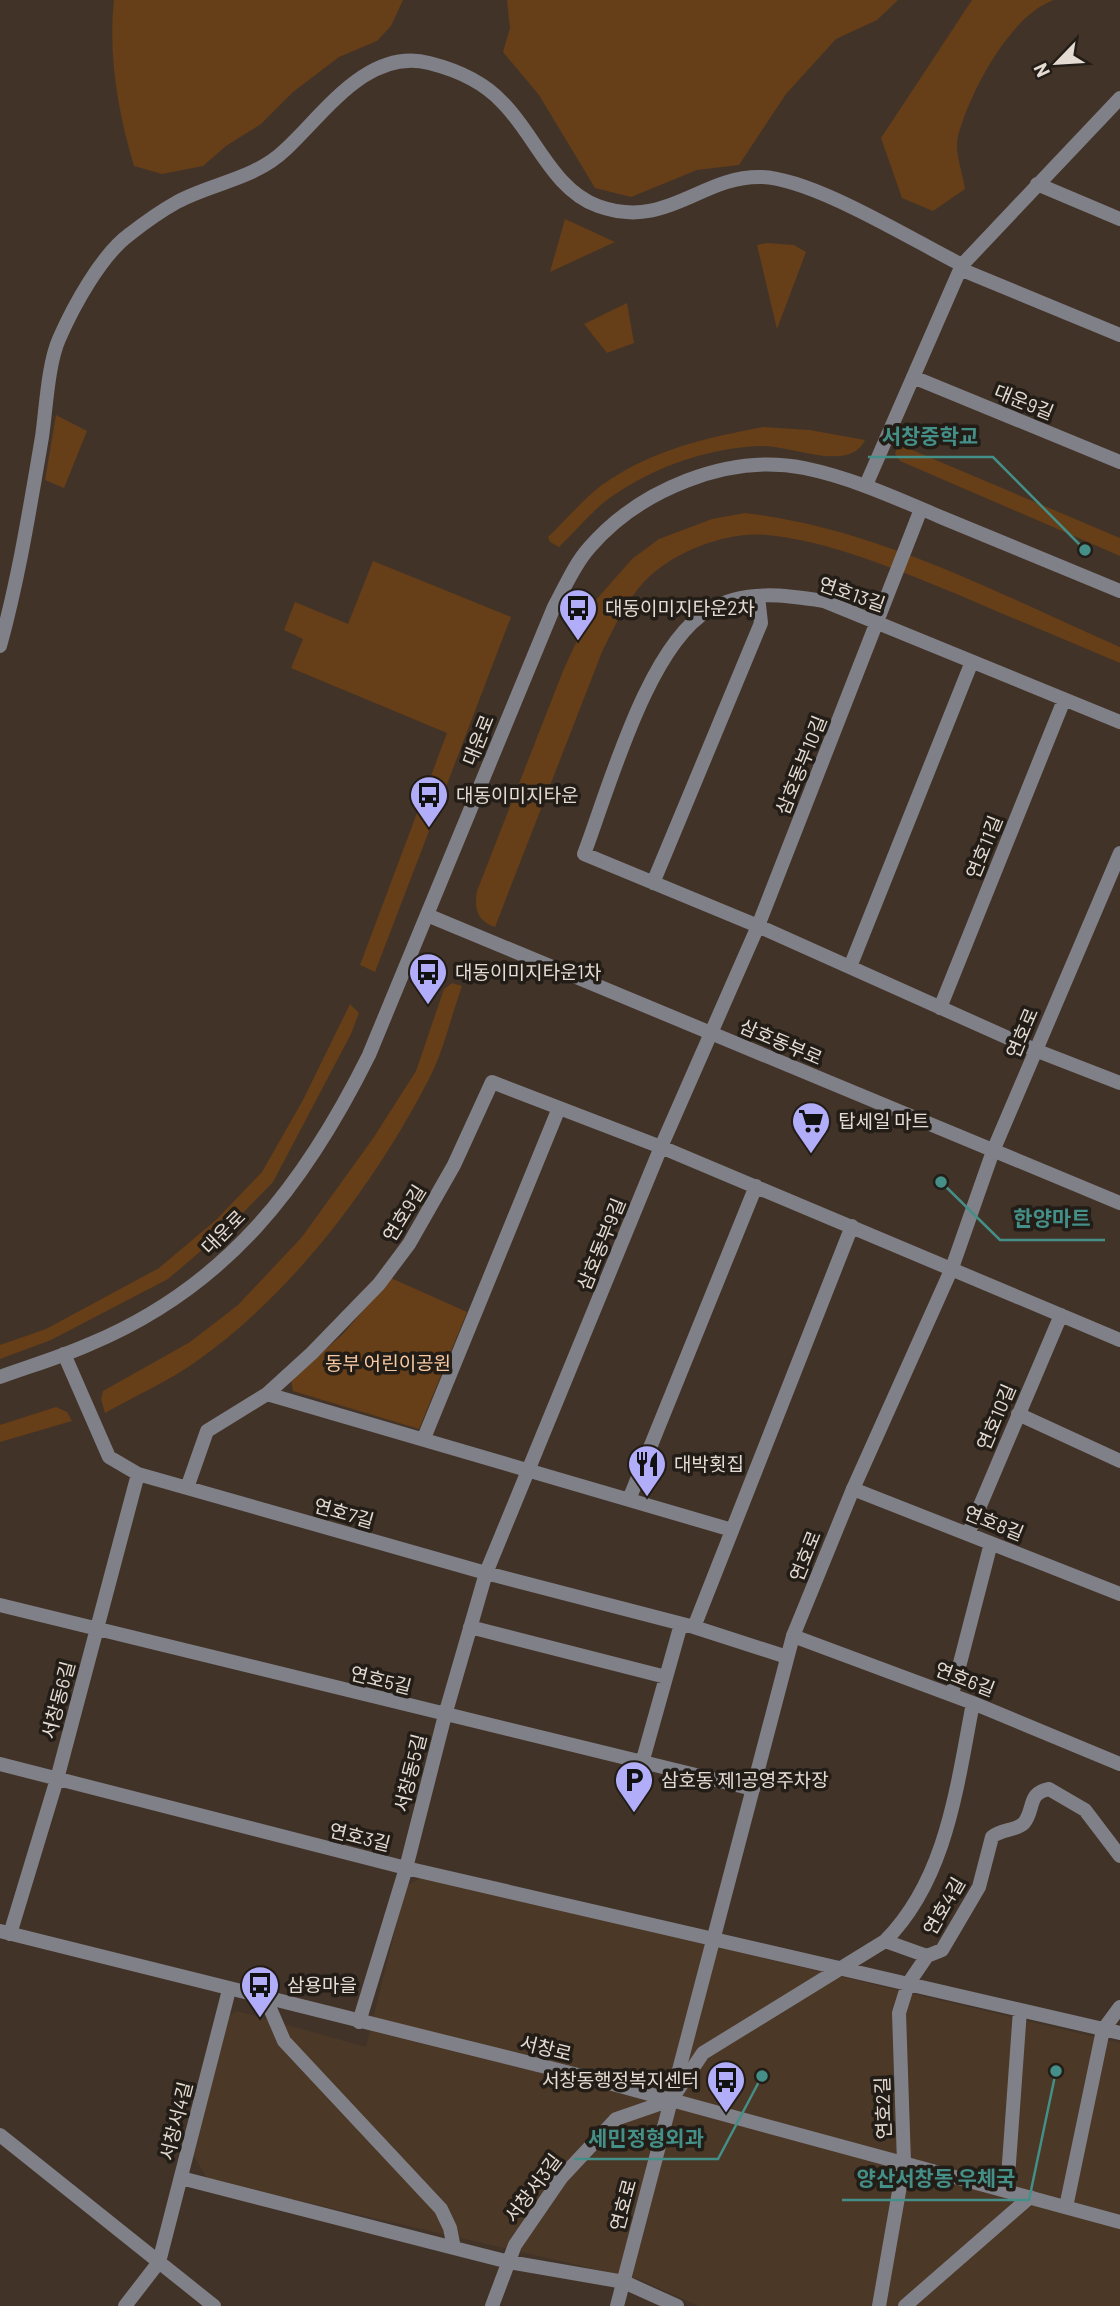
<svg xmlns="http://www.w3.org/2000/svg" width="1120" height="2306" font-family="Barlow,'Noto Sans KR',sans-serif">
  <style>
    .built { fill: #4b3827 }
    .green { fill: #663e18 }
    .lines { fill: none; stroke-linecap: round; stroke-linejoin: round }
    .minor { stroke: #808088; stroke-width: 14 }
    .tertiary { stroke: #808088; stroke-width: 14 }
    .labels { text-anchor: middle; stroke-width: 7; stroke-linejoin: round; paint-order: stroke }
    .street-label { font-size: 19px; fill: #e4dbd3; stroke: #231d17 }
    .poi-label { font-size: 19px; fill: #e4dbd3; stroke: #231d17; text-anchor: start }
    .park-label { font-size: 19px; fill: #f9caa4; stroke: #231d17 }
    .leader { fill: none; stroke: #448f87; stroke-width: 2.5 }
    .callout-dot { fill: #448f87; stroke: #231d17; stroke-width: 2.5 }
    .callout-label { font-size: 21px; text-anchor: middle; font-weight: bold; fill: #448f87; stroke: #231d17; stroke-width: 7; stroke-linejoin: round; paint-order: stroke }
  </style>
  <rect width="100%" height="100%" fill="#423328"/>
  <!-- built -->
  <path class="built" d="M423,1877L1120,2043V2306H699L638,2279L208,2180L194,2156L227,2017L237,2011L366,2047L406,1886Z"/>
  <!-- green -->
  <path class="green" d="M114,0H403L391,26L377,41L339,57L293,92L261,124L226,146L203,166L162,174L134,166C118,112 108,57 114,0Z
    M507,0H898L877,20L836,39L786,94L739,165L697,170L631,197L595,188L539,95L503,52L510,28Z
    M972,0H1054C1010,15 970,92 958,136C954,151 963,174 965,189L933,211L902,198L881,138Z
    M565,219L615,242L550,272Z
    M767,243L794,245L806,252L777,329L757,245Z
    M627,303L634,343L607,353L584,324Z
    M56,415L87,431L64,488L45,480Z
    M763,427L810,430L865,440C849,474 790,444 760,446C709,448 656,466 614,495C594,508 577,530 559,547L550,542L548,537C566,520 583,499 602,485C651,450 705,438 763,427Z
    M898,444L1120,538V556L900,461L895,454Z
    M745,513C877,528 999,594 1120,647V663C1066,640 1012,618 959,595C897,570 834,542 767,535C729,531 678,550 650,576C628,596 615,626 602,652L495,927C477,921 474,909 477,891L563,671L595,601L632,559L659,539L712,519Z
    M373,561L511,617L375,972L360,965L447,733L291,668L303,639L284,630L295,602L348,624Z
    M452,983L462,986C451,1017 443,1053 428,1081C373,1186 294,1292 197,1361C169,1381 135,1396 105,1413L101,1399L103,1391L190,1342L238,1305L302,1237L374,1137L416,1071L444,989Z
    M350,1004L359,1013L351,1034L273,1182L229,1227L168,1279L51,1340L0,1359V1345L46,1329L159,1268L216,1220L262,1172L303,1100Z
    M391,1278L467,1312L419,1429L293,1391L291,1380L343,1334Z
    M56,1407L67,1412L72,1421L0,1442V1425Z"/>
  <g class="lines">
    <!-- minor -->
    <path class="minor" d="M1037,184L1120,219
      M960,269L1120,335
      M913,377L1120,462
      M866,485L962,265L1120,98
      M0,646C19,577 30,507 42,437C46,409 48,364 59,339C73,307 101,255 130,234C144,223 161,211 177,202C212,183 255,179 285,150C324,114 368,47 429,63C457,70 483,81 503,103C535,135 553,190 598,206C667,231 701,175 762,177C814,179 912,240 962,265
      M1120,722L824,601C785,595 745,589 709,610C648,645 609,788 584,854L758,926L1035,1050L1120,1083
      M653,883L761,623L758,596
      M850,967L971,664
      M940,1008L1064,700
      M64,1354L109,1457L138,1474L486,1573L694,1627L787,1657
      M267,1394L732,1530
      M1018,1414L1120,1461
      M424,1438L559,1108
      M187,1488L207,1431L267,1394L312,1353L379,1284L409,1244L454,1165L492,1082L661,1147L1120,1340
      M853,1489L1120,1594
      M630,1497L756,1186
      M968,1534L1061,1315
      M0,1605L753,1789
      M470,1627L666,1677
      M694,1627L852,1226
      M793,1636L973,1703L1120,1764
      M952,1694L991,1543
      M642,1763L681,1624
      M0,1764L406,1868L1120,2033
      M10,1934L57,1779L138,1474
      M885,1941L927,1956L942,1950L979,1887L992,1837C1001,1829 1016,1831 1024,1823C1035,1809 1027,1793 1049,1789L1085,1810L1120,1856
      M266,1999L284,2041L441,2209L450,2228L454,2248L509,2262L624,2282L677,2306
      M359,2022L406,1868L445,1715L486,1573L661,1147L758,926L921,509
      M0,2135L214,2306
      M181,2178L454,2248
      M1007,2191L1020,2010
      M1066,2207L1103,2030L1120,2007
      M125,2306L159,2262L229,1990
      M492,2306L515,2245L561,2178L616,2119L671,2100L703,2053L885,1941C947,1879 957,1785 973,1703
      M879,2306L904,2163L899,2013L908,1984L927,1956
      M905,2306L1030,2197"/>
    <!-- tertiary -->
    <path class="tertiary" d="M427,915L1120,1203
      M0,1377C30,1366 61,1357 90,1344C227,1287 305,1184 369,1055L554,607C565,587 574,565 589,548C639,490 728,453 804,468C853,478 898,499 943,518C1002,542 1061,567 1120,591
      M0,1931L594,2079L1120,2222
      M617,2306L793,1636L853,1489L952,1268L993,1151L1120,853"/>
  </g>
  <!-- icons -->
  <defs>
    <symbol id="bus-pin" viewBox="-11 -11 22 30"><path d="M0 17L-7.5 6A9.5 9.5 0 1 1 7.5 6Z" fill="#b2adf9" stroke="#231d17"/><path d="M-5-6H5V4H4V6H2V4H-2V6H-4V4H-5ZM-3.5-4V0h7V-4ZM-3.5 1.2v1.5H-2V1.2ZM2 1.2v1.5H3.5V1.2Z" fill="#111"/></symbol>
    <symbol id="supermarket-pin" viewBox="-11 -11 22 30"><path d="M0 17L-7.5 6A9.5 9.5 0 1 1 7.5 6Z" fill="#b2adf9" stroke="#231d17"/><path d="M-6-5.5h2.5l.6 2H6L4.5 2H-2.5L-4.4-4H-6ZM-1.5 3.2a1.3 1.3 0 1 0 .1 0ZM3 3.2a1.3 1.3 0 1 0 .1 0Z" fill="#111"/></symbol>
    <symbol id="restaurant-pin" viewBox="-11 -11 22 30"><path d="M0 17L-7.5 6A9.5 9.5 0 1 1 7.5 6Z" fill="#b2adf9" stroke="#231d17"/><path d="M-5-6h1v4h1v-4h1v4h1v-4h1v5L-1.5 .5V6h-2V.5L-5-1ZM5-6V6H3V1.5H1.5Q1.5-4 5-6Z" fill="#111"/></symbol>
    <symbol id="parking-pin" viewBox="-11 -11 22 30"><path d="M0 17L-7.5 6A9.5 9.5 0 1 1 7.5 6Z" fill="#b2adf9" stroke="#231d17"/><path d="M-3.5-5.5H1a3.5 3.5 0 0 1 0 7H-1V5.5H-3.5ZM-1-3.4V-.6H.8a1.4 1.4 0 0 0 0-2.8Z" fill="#111"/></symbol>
  </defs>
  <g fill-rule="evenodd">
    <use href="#bus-pin" x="556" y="586" width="44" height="60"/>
    <use href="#bus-pin" x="407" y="773" width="44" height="60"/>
    <use href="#bus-pin" x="406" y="950" width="44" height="60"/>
    <use href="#supermarket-pin" x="789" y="1099" width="44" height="60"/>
    <use href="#restaurant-pin" x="625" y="1442" width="44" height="60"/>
    <use href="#parking-pin" x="612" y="1758" width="44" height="60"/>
    <use href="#bus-pin" x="238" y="1963" width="44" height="60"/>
    <use href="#bus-pin" x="704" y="2058" width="44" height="60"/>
  </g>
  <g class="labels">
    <!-- street labels -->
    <g class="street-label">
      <text transform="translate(1024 402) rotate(22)" y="7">대운9길</text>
      <text transform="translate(852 594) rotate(19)" y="7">연호13길</text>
      <text transform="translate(478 740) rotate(-68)" y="7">대운로</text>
      <text transform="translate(801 765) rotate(-68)" y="7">삼호동부10길</text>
      <text transform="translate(984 847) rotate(-68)" y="7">연호11길</text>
      <text transform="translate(1022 1033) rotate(-67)" y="7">연호로</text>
      <text transform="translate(781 1042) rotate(23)" y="7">삼호동부로</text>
      <text transform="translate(404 1213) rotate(-58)" y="7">연호9길</text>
      <text transform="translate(223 1232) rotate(-45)" y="7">대운로</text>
      <text transform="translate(601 1244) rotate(-68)" y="7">삼호동부9길</text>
      <text transform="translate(996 1417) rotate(-67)" y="7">연호10길</text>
      <text transform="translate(344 1513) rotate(16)" y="7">연호7길</text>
      <text transform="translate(994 1523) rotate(22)" y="7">연호8길</text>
      <text transform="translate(805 1556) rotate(-68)" y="7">연호로</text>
      <text transform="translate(965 1679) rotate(21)" y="7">연호6길</text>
      <text transform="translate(381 1680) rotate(14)" y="7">연호5길</text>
      <text transform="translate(58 1700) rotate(-75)" y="7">서창동6길</text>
      <text transform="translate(410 1773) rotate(-76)" y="7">서창동5길</text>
      <text transform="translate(360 1837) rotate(14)" y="7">연호3길</text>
      <text transform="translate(944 1906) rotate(-60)" y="7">연호4길</text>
      <text transform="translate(546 2048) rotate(14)" y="7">서창로</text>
      <text transform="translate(883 2108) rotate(-92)" y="7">연호2길</text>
      <text transform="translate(176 2121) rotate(-76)" y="7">서창서4길</text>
      <text transform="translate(533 2188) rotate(-53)" y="7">서창서3길</text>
      <text transform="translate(623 2205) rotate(-75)" y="7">연호로</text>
    </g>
    <!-- poi labels -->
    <g class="poi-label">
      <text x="605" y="615">대동이미지타운2차</text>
      <text x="456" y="802">대동이미지타운</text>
      <text x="455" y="979">대동이미지타운1차</text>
      <text x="838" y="1128">탑세일 마트</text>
      <text x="674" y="1471">대박횟집</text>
      <text x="661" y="1787">삼호동 제1공영주차장</text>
      <text x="287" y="1992">삼용마을</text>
      <text x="699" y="2087" text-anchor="end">서창동행정복지센터</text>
    </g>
    <!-- park labels -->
    <g class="park-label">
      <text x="388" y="1370">동부 어린이공원</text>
    </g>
  </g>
  <!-- callouts -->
  <path class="leader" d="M1085 550L993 457H868M941 1182L1000 1240H1105M762 2076L718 2159H574M1056 2071L1029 2200H842"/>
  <g class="callout-dot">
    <circle cx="1085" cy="550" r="7"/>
    <circle cx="941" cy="1182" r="7"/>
    <circle cx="762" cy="2076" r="7"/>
    <circle cx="1056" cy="2071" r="7"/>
  </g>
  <g class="callout-label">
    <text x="930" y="444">서창중학교</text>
    <text x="1052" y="1226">한양마트</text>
    <text x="646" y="2146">세민정형외과</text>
    <text x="936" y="2186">양산서창동 우체국</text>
  </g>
  <!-- north arrow -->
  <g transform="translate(1057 63) rotate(245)" stroke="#231d17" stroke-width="5" paint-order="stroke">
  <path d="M0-5L12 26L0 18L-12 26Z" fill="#e4dbd3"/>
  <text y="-10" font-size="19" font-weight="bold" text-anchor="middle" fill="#e4dbd3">N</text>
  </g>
</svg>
